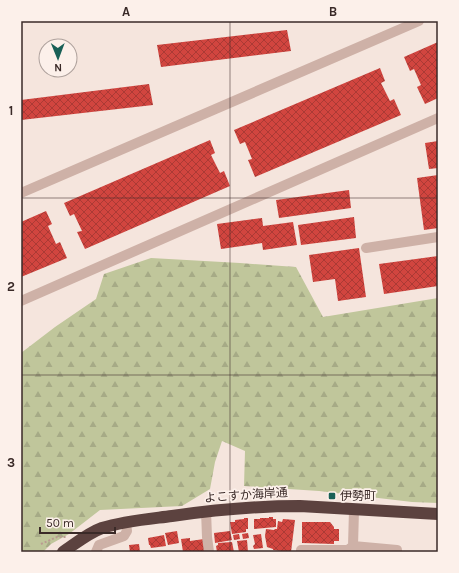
<svg xmlns="http://www.w3.org/2000/svg" width="459" height="573" font-family="Karla,'Noto Sans JP',sans-serif">
  <style>
    .forest { fill: url(#forest-firs) }
    .building { fill: url(#building-cross-hatch) }
    .lines { fill: none; stroke-linecap: round; stroke-linejoin: round }
    .path { stroke: #ba9b91; stroke-width: 2; stroke-dasharray: 2 2; stroke-linecap: butt }
    .minor { stroke: #ceb1a7; stroke-width: 10 }
    .highway { stroke: #5c423f; stroke-width: 12 }
    .grid { fill: none; stroke: #3a2a28; stroke-width: 1; stroke-opacity: 0.55 }
    .poi-dot { fill: #196057; stroke: #fcf0ea; stroke-width: 1.5 }
    .labels { text-anchor: middle; stroke-width: 3.5; stroke-linejoin: round; paint-order: stroke }
    .street-label { font-size: 12px; fill: #3a2a28; stroke: #fcf0ea }
    .poi-label { font-size: 12px; fill: #3a2a28; stroke: #fcf0ea; text-anchor: start }
    .neatline { fill: none; stroke: #3a2a28; stroke-width: 1.5 }
    .grid-label { font-size: 13px; text-anchor: middle; font-weight: bold; fill: #3a2a28 }
  </style>
  <defs>
    <pattern id="forest-firs" width="22" height="20" patternUnits="userSpaceOnUse"><rect width="22" height="20" fill="#c0c69b"/><path d="M5 1l3.5 6h-7zM16 11l3.5 6h-7z" fill="#a6aa86"/></pattern>
    <pattern id="building-cross-hatch" width="8" height="8" patternUnits="userSpaceOnUse"><rect width="8" height="8" fill="#d1453f"/><path d="M0 0l8 8M0 8l8-8" fill="none" stroke="#ab3a35"/></pattern>
  </defs>
  <rect width="100%" height="100%" fill="#f5e5dd"/>
  <!-- forest -->
  <path class="forest" d="M151,258L240,263L296,267L323,317L438,298V503L412,502L319,491L244,486L245,451L222,441L215,462L210,489L182,506L100,510L69,534L51,544L43,552H21V353L55,327L96,299L104,274Z"/>
  <!-- building -->
  <path class="building" d="M287,30L291,51L161,67L157,45Z
    M438,42V98L425,104L417,87L421,85L414,69L410,71L404,57Z
    M380,68L385,81L381,83L390,101L394,99L401,115L255,177L248,160L252,159L245,142L240,144L234,130Z
    M149,84L153,105L21,120V100Z
    M210,140L215,153L211,155L220,173L224,171L230,186L85,249L77,232L82,231L74,214L70,216L64,203Z
    M438,141V168L429,169L425,143Z
    M438,175V228L424,230L417,178Z
    M349,190L351,208L279,218L276,200Z
    M46,211L52,224L48,226L56,244L60,242L67,258L21,277V222Z
    M354,217L356,238L301,245L298,225Z
    M262,218L263,226L293,222L297,245L263,250L262,243L221,249L217,224Z
    M359,248L366,297L338,301L335,279L313,282L309,255Z
    M438,256V286L384,294L379,264Z
    M269,517H273V519H276V527L254,529V519H260V518H269Z
    M244,518H248V529H246V532L232,534L230,522H235V520L244,519Z
    M283,519L295,520L291,552L273,550V549L267,547L265,536L266,529L274,530L275,529H277L278,521L282,522Z
    M302,522H330L334,527V529H339V541H334V544L302,543Z
    M177,531L179,543L168,545L165,533Z
    M230,531L232,540L215,543L214,533Z
    M248,533L249,538L243,539L242,534Z
    M239,534L240,539L234,540L233,535Z
    M261,534L263,548L254,549L253,546L255,544L253,535Z
    M164,535L166,546L151,548L150,545H149L148,538Z
    M190,538V541L204,539L206,552H183L181,539Z
    M247,540L248,552H239L237,541Z
    M232,542L234,552H217L216,546L218,545V543Z
    M139,544L140,552H130L129,545Z"/>
  <g class="lines">
    <!-- path -->
    <path class="path" d="M41,544L57,537H66"/>
    <!-- minor -->
    <path class="minor" d="M21,193L419,21
      M366,248L438,237
      M21,301L438,118
      M206,511L207,537L209,552
      M353,546L397,550V552
      M96,552L99,545L124,536L127,531L126,523
      M301,552V550H348L353,546L354,510"/>
    <!-- highway -->
    <path class="highway" d="M63,552C75,544 88,533 102,528C124,521 149,519 172,516C214,510 257,506 300,506L438,514"/>
  </g>
  <!-- grid -->
  <path class="grid" d="M230,21V552M21,198H438M21,375H438"/>
  <!-- markers -->
  <rect class="poi-dot" x="328" y="492" width="8" height="8" rx="2"/>
  <g class="labels">
    <!-- street labels -->
    <g class="street-label">
      <text transform="translate(246 495) rotate(-4)" y="4">よこすか海岸通</text>
    </g>
    <!-- poi labels -->
    <g class="poi-label">
      <text x="340" y="500">伊勢町</text>
    </g>
  </g>
  <!-- border -->
  <rect width="459" height="573" fill="none" stroke="#fcf0ea" stroke-width="44"/>
  <!-- north arrow -->
  <g transform="translate(58 58) rotate(179)"><circle r="19" fill="#fcf0ea" stroke="#aea19c"/>
  <path d="M0-3L7 15L0 10L-7 15Z" fill="#196057"/>
  <text y="-6" font-size="11" font-weight="bold" text-anchor="middle" fill="#3a2a28">N</text>
  </g>
  <!-- scale -->
  <path d="M40 527v6h75v-6" fill="none" stroke="#3a2a28" stroke-width="2"/>
  <text x="46" y="527" font-size="12" fill="#3a2a28" stroke="#fcf0ea" stroke-width="3" paint-order="stroke">50 m</text>
  <rect x="22" y="22" width="415" height="529" class="neatline"/>
  <g class="grid-label">
    <text x="126" y="16">A</text>
    <text x="333" y="16">B</text>
    <text x="11" y="115">1</text>
    <text x="11" y="291">2</text>
    <text x="11" y="467">3</text>
  </g>
</svg>
